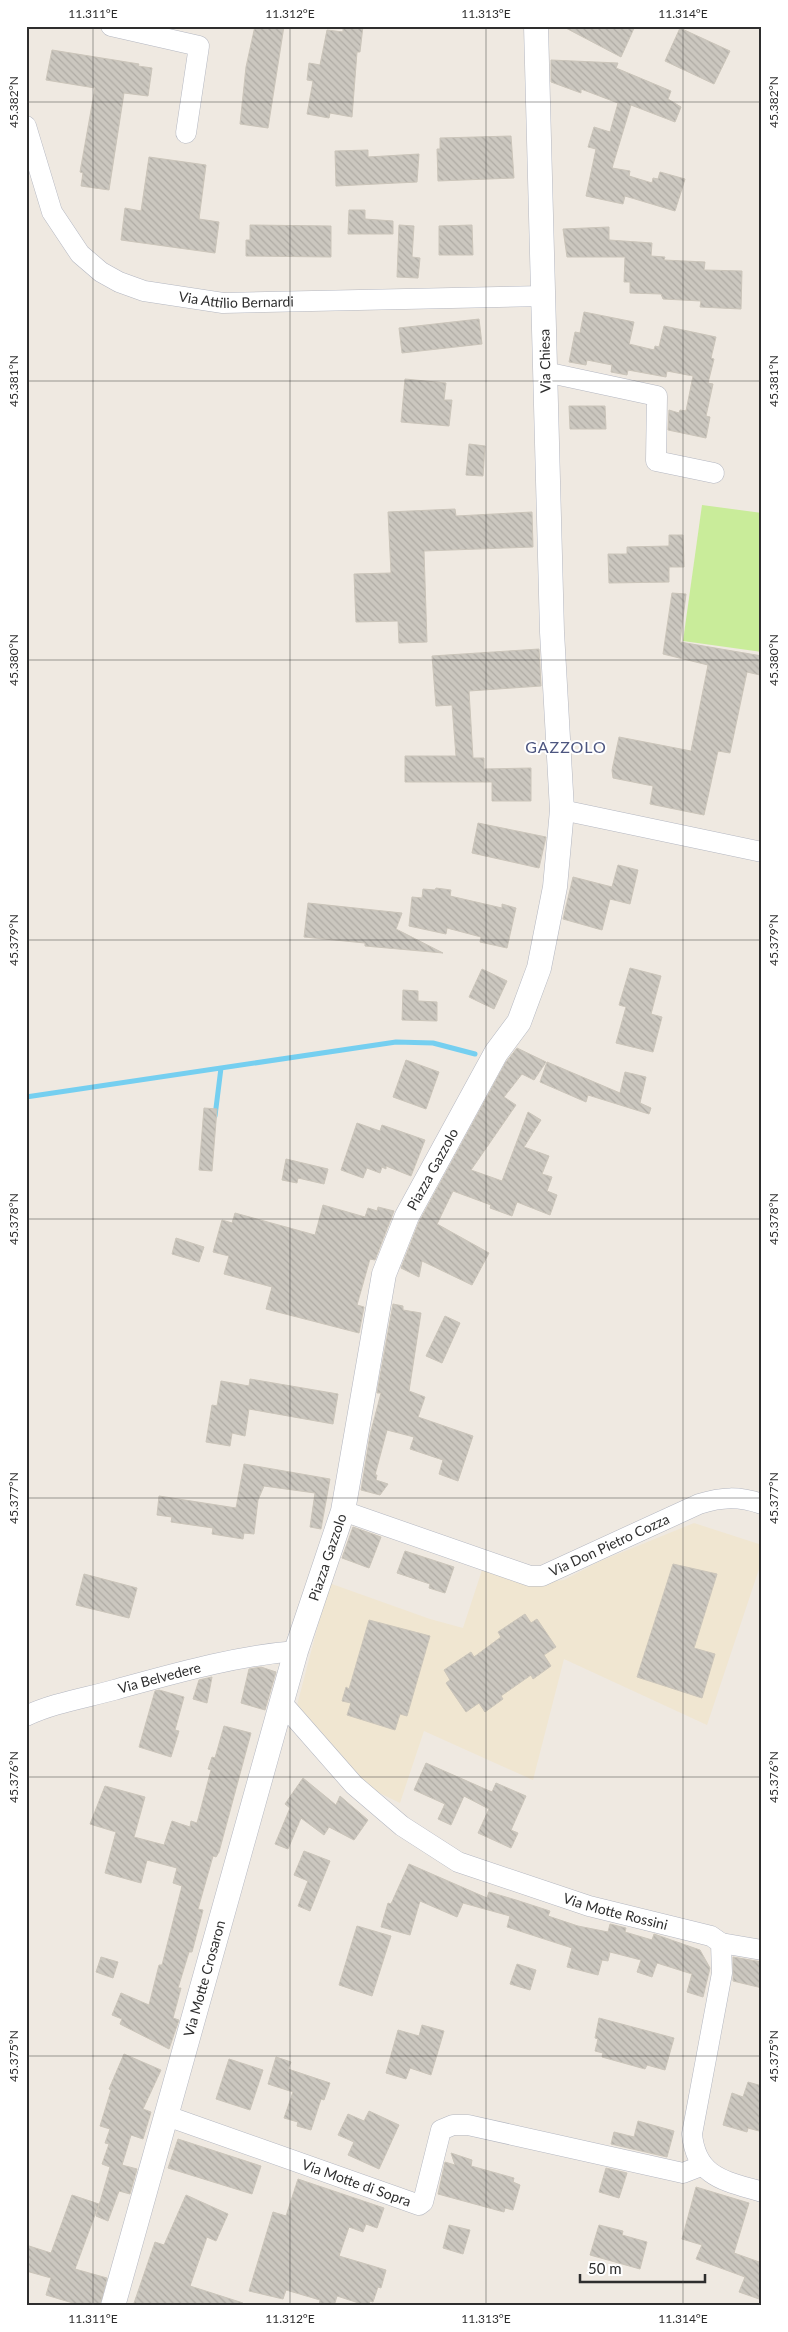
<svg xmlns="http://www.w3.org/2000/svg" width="788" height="2332" font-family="Lato,sans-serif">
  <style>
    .education { fill: #f0e6d1 }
    .pitch { fill: #c9ec9a }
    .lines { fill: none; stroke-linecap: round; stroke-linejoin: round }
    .stream { stroke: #75cff0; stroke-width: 5 }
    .building { fill: url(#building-back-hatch); stroke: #cbc5ba }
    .minor-casing { stroke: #b4b7c1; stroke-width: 21 }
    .tertiary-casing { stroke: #b4b7c1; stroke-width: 25 }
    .minor { stroke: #fff; stroke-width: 20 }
    .tertiary { stroke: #fff; stroke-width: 24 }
    .ticks { fill: none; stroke: #2e2e2e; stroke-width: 1; stroke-opacity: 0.45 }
    .labels { text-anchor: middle; stroke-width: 4; stroke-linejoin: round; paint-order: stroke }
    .street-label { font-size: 14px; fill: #2e2e2e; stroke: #fff }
    .quarter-label { font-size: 16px; letter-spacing: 1px; fill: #4d5680; stroke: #fff }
    .neatline { fill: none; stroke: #2e2e2e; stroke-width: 2 }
    .ticks-label { font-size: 12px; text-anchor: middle; fill: #2e2e2e }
  </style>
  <defs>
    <pattern id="building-back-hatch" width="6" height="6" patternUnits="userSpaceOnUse" patternTransform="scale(1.25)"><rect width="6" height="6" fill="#cbc7bf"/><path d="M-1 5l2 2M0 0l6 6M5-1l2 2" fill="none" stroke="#afaba4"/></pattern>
  </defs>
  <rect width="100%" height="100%" fill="#efe9e1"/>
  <!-- education -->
  <path class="education" d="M694,1523L762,1545V1560L707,1725L564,1659L533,1780L424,1731L400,1803L369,1788L295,1713L329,1583L430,1619L463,1628L482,1570L539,1583L564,1580L598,1562Z"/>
  <!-- pitch -->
  <path class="pitch" d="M702,505L762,513V652L683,641Z"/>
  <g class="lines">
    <!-- stream -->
    <path class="stream" d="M26,1097L396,1042L433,1043L475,1054
      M215,1116L221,1068"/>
  </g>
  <!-- building -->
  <path class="building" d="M255,26H284L268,128L240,124L246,67Z
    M343,26H363L360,52H357L352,117L330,113L329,118L307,114L313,81L307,80L309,63L320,65L327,30L343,32Z
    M562,26H635L621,57Z
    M680,28L730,51L714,84L665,61Z
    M52,50L139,64L138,66L152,68L148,96L124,93L109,190L81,186L83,173L80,172L95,88L46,80Z
    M551,60L618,63L616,68L671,91L668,99L681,107L675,122L631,105L612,168L630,171L629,176L652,183L653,178L658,179L660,172L685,179L675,211L625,196L623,204L586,196L596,149L588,147L594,127L610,132L618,103L581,89V93L551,82Z
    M511,136L514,178L438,181L437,149H440V138Z
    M368,150V157L419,154L417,182L336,186L335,151Z
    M149,157L206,165L199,219L219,222L215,253L121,240L125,208L141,211Z
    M349,210H365V219L393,221V234H348Z
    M250,225L331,226V257L246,256V240H250Z
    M399,225L414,226L412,257L420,258L418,278L397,277Z
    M472,225L473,255H439V226Z
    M609,227V240L652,243L651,256L665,257L664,260L705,262L704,270L742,271L741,309L700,307L701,301L663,299L661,294L630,293V282H624L625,257H567L563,229Z
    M584,312L634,322L629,344L654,350L655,346L659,347L664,326L716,337L711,358L714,359L708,383L713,384L706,416L710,417L706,438L668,430L669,410L679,413L680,410L686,411L693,376L667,371L666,377L628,370L627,375L611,372L612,365L587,360L586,365L569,362L575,332L580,333Z
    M479,319L482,344L402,353L399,328Z
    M405,379L446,383L444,400H452L449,426L401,422Z
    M569,406H605L606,429H570Z
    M469,444L485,446L483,476L466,475Z
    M455,509L456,516L532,512L533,547L424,551L427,642L399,643L398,621L356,622L354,574L391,573L388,512Z
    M669,535H683L684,567H669V582L609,583L608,554H627V547L669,546Z
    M672,593L686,594L680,642L762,656L760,675L747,672L730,753L718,751L704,815L650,804L653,786L613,778L612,770L619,737L691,751L708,665L663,654Z
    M539,649L541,686L469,691L473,758H484V769L531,768V801H492V782H405V756H456L452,705L436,706L432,656Z
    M478,823L546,837L539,868L472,853Z
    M618,865L638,870L630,904L610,899L602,930L563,919L573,877L612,887Z
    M436,888L451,890L450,896L502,908V904L516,908L507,948L480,942L481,937L447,928L446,934L409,926L412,897L422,898L423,889L435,890Z
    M308,903L402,913L396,929L443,953L365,946V943L304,937Z
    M630,968L661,976L651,1014L662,1017L653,1052L616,1043L626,1007L619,1005Z
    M482,969L507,981L494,1009L469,997Z
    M403,990L418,991V1001L437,1002V1021L402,1020Z
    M517,1048L546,1062L534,1080L522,1074L504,1097L516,1105L471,1170L502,1181L528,1112L541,1120L524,1147L549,1156L542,1174L552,1177L547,1191L557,1195L550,1215L517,1202L512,1216L490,1208L491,1205L453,1191L437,1224L489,1253L472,1285L422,1261L419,1277L401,1268L419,1222L506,1062Z
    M406,1060L439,1072L426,1109L393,1097Z
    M547,1062L620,1093L625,1072L646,1077L640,1103L651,1108L649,1114L588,1095L586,1102L540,1082Z
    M204,1108L217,1109L212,1171L199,1170Z
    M357,1123L380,1131L382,1125L425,1140L411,1176L386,1166V1169L382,1167L380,1173L367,1168L363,1178L341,1170Z
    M286,1159L328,1169L324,1184L298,1178L297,1183L282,1180Z
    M323,1205L365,1217L368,1208L377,1211L378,1207L394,1211L375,1260L370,1259L357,1305L364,1307L359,1333L266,1309L272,1287L224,1274L229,1256L213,1252L222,1220L232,1223L235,1213L315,1235Z
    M176,1238L204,1247L199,1262L172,1254Z
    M393,1304L403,1306V1310L421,1313L409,1391L425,1397L418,1417L473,1436L458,1481L439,1474L443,1460L410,1449L414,1437L387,1430L375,1475H377L376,1480L388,1484L380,1495L361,1490L370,1435L381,1393H377Z
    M445,1316L460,1323L442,1363L426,1356Z
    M250,1379L338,1394L333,1424L249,1409L245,1436L232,1433L230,1446L206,1442L212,1405L217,1406L221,1381L249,1386Z
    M244,1464L330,1479L321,1529L310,1527L315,1493L264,1486L258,1500L254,1534L244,1533L243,1539L212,1534L213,1528L171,1522L172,1517L157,1515L159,1496L236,1508Z
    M353,1527L381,1537L369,1568L342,1558Z
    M405,1551L454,1567L445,1593L429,1588L430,1584L397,1573Z
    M673,1564L717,1574L694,1648L715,1654L702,1698L637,1677Z
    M84,1574L137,1588L129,1618L76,1605Z
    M525,1614L531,1623L537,1619L556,1647L544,1655L551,1666L533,1679L531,1675L501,1696L503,1699L485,1712L479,1703L466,1712L446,1683L450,1680L444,1670L471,1652L474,1657L501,1637L498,1632Z
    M369,1620L430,1636L407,1716L400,1714L395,1730L347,1715L351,1703L342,1701L346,1687L349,1689Z
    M261,1667L276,1672L265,1710L241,1703L249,1669Z
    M212,1677L207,1703L193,1699L199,1680Z
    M159,1690L184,1697L175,1730L179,1731L171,1757L139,1747L155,1691Z
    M224,1726L251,1733L219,1852L216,1857L213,1856L198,1909L203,1910L192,1952H189L178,1988H181L173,2018L179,2020L169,2049L120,2024L122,2019L112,2015L121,1993L149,2005L159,1965H162L182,1886L173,1883L177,1868L147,1860L141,1883L105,1873L116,1832L90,1824L105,1786L145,1797L134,1837L164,1845L172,1821L190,1827L191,1821L197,1823L211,1770L208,1769L212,1757L215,1758Z
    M426,1763L492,1792L496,1783L526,1796L511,1830L518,1833L511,1848L478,1833L489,1809L464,1796L451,1825L438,1819L445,1804L414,1790Z
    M303,1778L336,1805L340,1796L368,1820L354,1840L329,1827L324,1835L301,1818L288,1849L275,1844L290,1808L285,1804Z
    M304,1851L330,1861L310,1911L298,1906L308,1881L294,1875Z
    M409,1864L487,1898L489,1892L516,1900L550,1911L548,1916L578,1926L608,1932L610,1924L626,1928L625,1932L652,1940L654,1934L700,1950L710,1968L703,1997L687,1992L692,1974L657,1963L652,1977L637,1972L641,1960L610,1952L608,1961L602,1960L598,1975L567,1967L572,1948L507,1927L510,1916L463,1903L457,1917L420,1901L410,1935L381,1927L388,1903L391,1904Z
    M357,1926L391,1936L372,1996L339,1985Z
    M101,1957L118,1962L113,1978L96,1972Z
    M733,1957L762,1962V1988L733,1981Z
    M517,1964L536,1970L530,1990L510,1984Z
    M599,2018L674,2038L665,2070L647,2065L645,2069L602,2057L603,2053L595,2051L598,2039L595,2038Z
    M422,2025L444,2031L431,2075L410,2068L406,2079L386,2073L398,2030L419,2036Z
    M124,2054L161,2070L143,2109L151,2112L143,2139L131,2135L122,2165L137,2169L130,2194L119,2191L108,2221L96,2216L110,2167L102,2164L109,2144L105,2143L110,2129L100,2126L111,2090L109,2089Z
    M276,2057L291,2062L288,2069L330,2083L324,2100L321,2099L311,2130L297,2126L298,2122L284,2118L293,2092L268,2084Z
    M229,2059L263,2070L250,2110L216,2099Z
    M748,2082L762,2086V2122L759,2131L748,2128L747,2132L723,2125L732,2093L743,2097Z
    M369,2111L399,2125L379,2169L348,2155L354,2142L338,2135L348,2114L364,2121Z
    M638,2121L674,2131L667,2157L611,2144L614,2132L634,2137Z
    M178,2139L261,2166L252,2194L168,2168Z
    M451,2153L472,2160L471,2166L514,2178L513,2182L520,2185L513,2210L505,2208L504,2212L438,2194L445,2162L455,2165Z
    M606,2168L627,2173L619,2198L599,2192Z
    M298,2179L384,2208L377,2228L366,2224L363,2232L349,2227L339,2256L386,2270L381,2288L378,2287L373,2302L370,2301L368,2306L337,2296L334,2306H319L320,2300L286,2290L283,2299L249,2291L273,2212L286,2216Z
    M696,2187L749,2203L734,2253L762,2263V2300L739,2292L745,2277L696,2259L702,2245L682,2239Z
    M72,2195L99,2204L75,2269L107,2278L100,2306H83L46,2295L51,2278L26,2271V2245L51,2253Z
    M186,2195L228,2214L216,2241L207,2237L190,2286L243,2303L242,2306H133L155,2242L164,2245Z
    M449,2225L470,2230L463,2254L443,2248Z
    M599,2225L623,2231L622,2235L647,2242L640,2269L590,2255Z"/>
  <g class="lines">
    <defs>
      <g id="minor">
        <path d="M111,26L199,46L186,133"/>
        <path id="s1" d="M26,126L52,212L80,254L101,272L119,282L144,291L223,303L544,296"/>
        <path d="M545,372L657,396L656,461L714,473"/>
        <path d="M562,810L762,852"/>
        <path id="s2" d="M343,1511L530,1576H542L699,1504C722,1497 738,1496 762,1504"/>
        <path id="s3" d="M282,1703L354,1785L402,1826L458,1862L589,1906L711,1936L721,1943L722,1973L692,2134C696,2178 726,2181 762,2192"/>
        <path id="s4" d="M26,1716C53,1703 85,1698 114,1690C173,1674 234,1656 296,1651"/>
        <path d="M721,1943L762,1950"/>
        <path id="s5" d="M167,2116L419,2205L423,2202L441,2130L453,2125H468L683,2173L701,2166"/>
      </g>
      <g id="tertiary">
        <path id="s6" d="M113,2306L296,1651L343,1511L384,1274L407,1216L496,1053L519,1022L539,968L555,887L562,810L552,632L536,26"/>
      </g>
    </defs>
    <!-- minor casing -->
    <use href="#minor" class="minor-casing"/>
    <!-- tertiary casing -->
    <use href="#tertiary" class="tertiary-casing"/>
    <!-- minor -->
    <use href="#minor" class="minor"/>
    <!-- tertiary -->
    <use href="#tertiary" class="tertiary"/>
  </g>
  <!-- ticks -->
  <path class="ticks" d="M93,26V2306M290,26V2306M486,26V2306M683,26V2306M26,102H762M26,381H762M26,660H762M26,940H762M26,1219H762M26,1498H762M26,1777H762M26,2056H762"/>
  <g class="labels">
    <!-- street labels -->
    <g class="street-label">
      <text dy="5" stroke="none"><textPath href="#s1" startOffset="308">Via Attilio Bernardi</textPath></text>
      <text transform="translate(545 361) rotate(-91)" y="5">Via Chiesa</text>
      <text dy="5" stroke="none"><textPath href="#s6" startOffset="1184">Piazza Gazzolo</textPath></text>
      <text dy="5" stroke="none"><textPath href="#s2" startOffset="284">Via Don Pietro Cozza</textPath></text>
      <text dy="5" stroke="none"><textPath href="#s6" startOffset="779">Piazza Gazzolo</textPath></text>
      <text dy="5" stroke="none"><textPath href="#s4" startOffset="139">Via Belvedere</textPath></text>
      <text dy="5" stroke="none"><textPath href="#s3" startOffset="404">Via Motte Rossini</textPath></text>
      <text dy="5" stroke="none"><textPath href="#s6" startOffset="340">Via Motte Crosaron</textPath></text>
      <text dy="5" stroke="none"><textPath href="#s5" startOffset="201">Via Motte di Sopra</textPath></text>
    </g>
    <!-- quarter labels -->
    <g class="quarter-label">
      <text x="566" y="753">GAZZOLO</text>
    </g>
  </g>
  <!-- border -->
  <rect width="788" height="2332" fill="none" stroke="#ffffff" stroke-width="55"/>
  <!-- scale -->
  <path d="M580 2274v8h125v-8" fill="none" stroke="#2e2e2e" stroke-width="2.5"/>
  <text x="588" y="2274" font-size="15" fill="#2e2e2e" stroke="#ffffff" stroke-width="4" paint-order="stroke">50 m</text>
  <rect x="28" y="28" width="732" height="2276" class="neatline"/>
  <g class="ticks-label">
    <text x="93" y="18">11.311°E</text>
    <text x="290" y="18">11.312°E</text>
    <text x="486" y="18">11.313°E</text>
    <text x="683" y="18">11.314°E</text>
    <text transform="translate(14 102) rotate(-90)" y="4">45.382°N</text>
    <text transform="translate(774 102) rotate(-90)" y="4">45.382°N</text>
    <text transform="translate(14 381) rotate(-90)" y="4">45.381°N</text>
    <text transform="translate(774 381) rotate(-90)" y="4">45.381°N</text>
    <text transform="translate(14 660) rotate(-90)" y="4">45.380°N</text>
    <text transform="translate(774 660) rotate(-90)" y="4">45.380°N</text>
    <text transform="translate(14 940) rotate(-90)" y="4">45.379°N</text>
    <text transform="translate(774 940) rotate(-90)" y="4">45.379°N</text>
    <text transform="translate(14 1219) rotate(-90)" y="4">45.378°N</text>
    <text transform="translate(774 1219) rotate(-90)" y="4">45.378°N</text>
    <text transform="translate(14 1498) rotate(-90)" y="4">45.377°N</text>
    <text transform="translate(774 1498) rotate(-90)" y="4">45.377°N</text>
    <text transform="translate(14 1777) rotate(-90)" y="4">45.376°N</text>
    <text transform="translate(774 1777) rotate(-90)" y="4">45.376°N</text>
    <text transform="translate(14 2056) rotate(-90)" y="4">45.375°N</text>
    <text transform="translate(774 2056) rotate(-90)" y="4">45.375°N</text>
    <text x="93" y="2323">11.311°E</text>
    <text x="290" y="2323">11.312°E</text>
    <text x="486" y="2323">11.313°E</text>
    <text x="683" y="2323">11.314°E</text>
  </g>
</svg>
